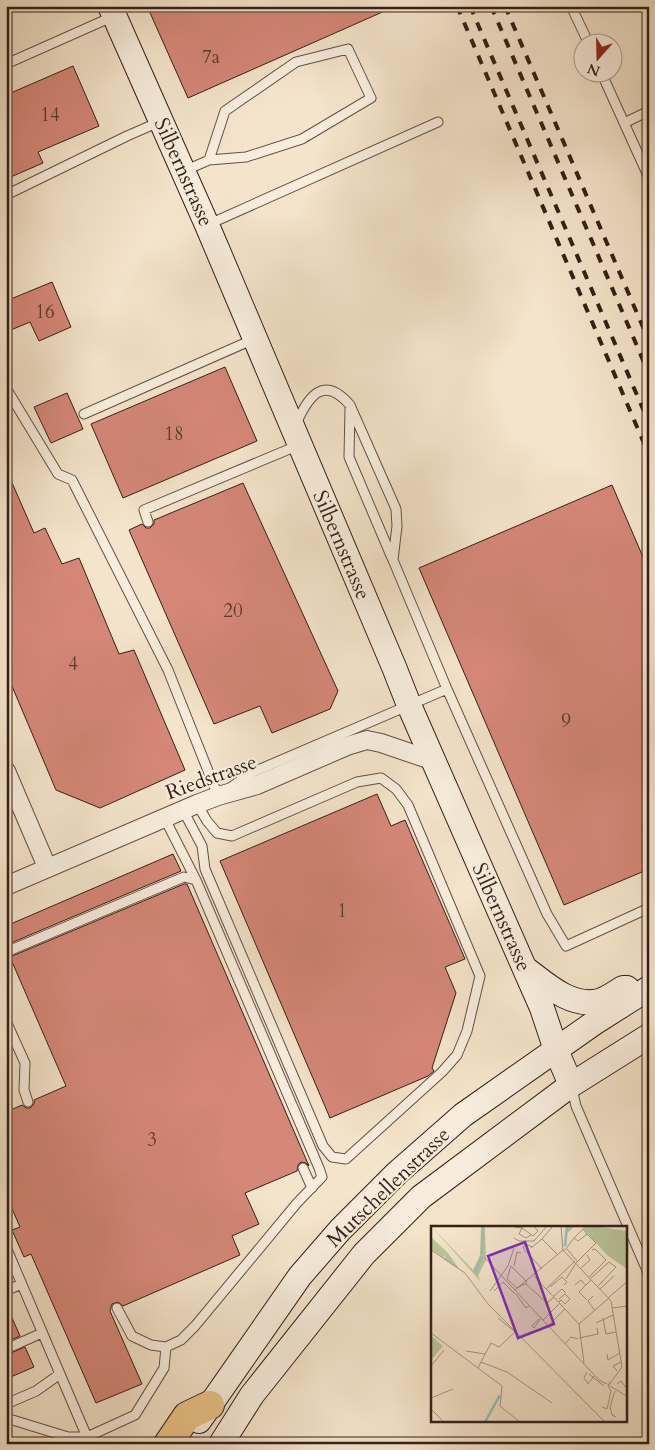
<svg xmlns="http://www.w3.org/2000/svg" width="655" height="1450" font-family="Cardo,serif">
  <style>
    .building { fill: #d58778; stroke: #351f17 }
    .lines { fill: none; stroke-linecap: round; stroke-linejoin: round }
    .lane-casing { stroke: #655044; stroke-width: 11 }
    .street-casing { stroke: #655044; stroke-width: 20 }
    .secondary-casing { stroke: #351f17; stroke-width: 26 }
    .highway-casing { stroke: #351f17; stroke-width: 30 }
    .lane { stroke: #f8eddd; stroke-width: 9 }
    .street { stroke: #f8eddd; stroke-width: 18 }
    .secondary { stroke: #f8eddd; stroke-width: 24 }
    .highway { stroke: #eac286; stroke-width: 28 }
    .rail { stroke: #351f17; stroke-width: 4; stroke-dasharray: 9 9; stroke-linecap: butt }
    .labels { text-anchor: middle; stroke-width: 4; stroke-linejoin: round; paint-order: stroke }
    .number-label { font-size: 19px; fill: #5d392f }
    .street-label { font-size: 21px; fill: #351f17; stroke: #f8eddd }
    .inset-river { fill: none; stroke: #9cbeb8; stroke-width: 2.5 }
    .inset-road { fill: none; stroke: #a89583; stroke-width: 1 }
    .view { fill: #7b2cbf; fill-opacity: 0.15; stroke: #7b2cbf; stroke-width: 2.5 }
    .inset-edge { fill: none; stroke: #351f17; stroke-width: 2.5 }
  </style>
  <rect width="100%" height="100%" fill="#f4e4cb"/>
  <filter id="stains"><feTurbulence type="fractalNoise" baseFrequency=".004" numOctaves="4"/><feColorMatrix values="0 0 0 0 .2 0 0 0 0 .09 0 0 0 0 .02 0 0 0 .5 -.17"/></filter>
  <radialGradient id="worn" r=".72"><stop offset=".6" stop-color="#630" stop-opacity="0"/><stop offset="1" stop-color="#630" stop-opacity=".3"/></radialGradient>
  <!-- building -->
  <path class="building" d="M147,6H396L188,98Z
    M73,66L99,126L38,152L43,163L6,179V95Z
    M52,282L71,327L39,341L30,322L6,332V301Z
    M225,367L257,441L123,498L91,424Z
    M67,393L83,429L51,443L34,407Z
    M6,469L34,533L45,528L62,564L79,558L119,654L134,650L185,770L100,808L56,790L6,672Z
    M243,483L338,691L330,709L272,733L260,706L214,724L129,530L142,524L146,528H150L154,524V520Z
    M612,485L649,571V869L564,905L419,568Z
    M377,794L391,826L405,820L465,959L445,967L456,993L432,1068L434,1071L428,1076L330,1118L220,861Z
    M173,854L181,871L6,945V926Z
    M184,884H187L309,1166L306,1163L301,1162L298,1165L297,1171L245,1193L259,1224L232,1236L240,1255L123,1306L118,1302L112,1304L110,1311L142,1384L96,1403L31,1254L24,1257L12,1230L20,1227L6,1195V1112L22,1105L26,1108H30L34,1104V1100L66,1086L10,957Z
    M6,1304L20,1336L6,1342Z
    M25,1347L34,1367L6,1379V1355Z"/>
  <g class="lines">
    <defs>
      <path id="lane" d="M571,6L588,42
        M6,64L114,16
        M601,72L649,178
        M624,123L649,111
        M184,171L209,160L225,111L296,62L348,49L371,98L302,139L246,157L209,160
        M6,195L127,136L159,122
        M207,225L438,122
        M6,388L58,474L72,480L168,670L218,796L219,795
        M350,408L349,457L392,558
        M84,414L254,339
        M148,522L144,510L299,445
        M447,689L547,914L566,946L649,908
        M230,788L251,773L447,689L393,560L397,526L396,509L350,405C323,374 308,397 296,424
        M183,810L202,846L205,869L323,1146L332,1157L346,1159L442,1072L457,1055L467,1031L480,976L408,805L396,789L381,778L357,782L232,836L217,833L207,821L197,804
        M6,952L184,877L196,880
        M6,1021L25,1063L24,1090L28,1102
        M572,1088L576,1106L649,1275
        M303,1168L312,1188
        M6,1247L60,1374L36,1391L6,1404
        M6,1291L21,1284
        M117,1308L132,1336L151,1345L166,1347L181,1340L195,1326L297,1203L322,1177L319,1168L196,880L164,817
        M6,1349L42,1333
        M6,1418L68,1437H87L60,1374
        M87,1437L135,1415L164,1368L166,1347"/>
      <path id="street" d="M6,771L47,867
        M6,886L197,804L218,796L257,785L347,746L367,740L381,743L434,761"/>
      <path id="secondary" d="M110,6L207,225L394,667L409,705L542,1008L556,1050L571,1085
        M526,969C546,984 571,1008 599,1001C607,999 616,992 623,988H627
        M199,1421L300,1276L340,1230L397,1173L463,1115L594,1023L649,988
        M221,1444L252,1395L364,1254L421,1197L571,1085L649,1036"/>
      <path id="highway" d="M168,1444L187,1416L210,1405"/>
    </defs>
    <!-- lane casing -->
    <use href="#lane" class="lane-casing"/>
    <!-- street casing -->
    <use href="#street" class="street-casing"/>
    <!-- secondary casing -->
    <use href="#secondary" class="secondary-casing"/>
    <!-- highway casing -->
    <use href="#highway" class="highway-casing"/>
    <!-- lane -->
    <use href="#lane" class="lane"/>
    <!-- street -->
    <use href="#street" class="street"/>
    <!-- secondary -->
    <use href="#secondary" class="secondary"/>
    <!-- highway -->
    <use href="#highway" class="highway"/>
    <!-- rail -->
    <path class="rail" d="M457,6L649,455
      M470,6L649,423
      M491,6L649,374
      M505,6L649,341"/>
  </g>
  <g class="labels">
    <!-- number labels -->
    <g class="number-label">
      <text x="211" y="63">7a</text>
      <text x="50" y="121">14</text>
      <text x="45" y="318">16</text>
      <text x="174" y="440">18</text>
      <text x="233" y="617">20</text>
      <text x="73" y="670">4</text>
      <text x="566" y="727">9</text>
      <text x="342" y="917">1</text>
      <text x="152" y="1146">3</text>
    </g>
    <!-- street labels -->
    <g class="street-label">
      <text transform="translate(184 172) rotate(66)" y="7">Silbernstrasse</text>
      <text transform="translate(342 545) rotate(67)" y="7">Silbernstrasse</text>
      <text transform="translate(211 777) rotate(-20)" y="7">Riedstrasse</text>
      <text transform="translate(502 917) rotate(66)" y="7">Silbernstrasse</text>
      <text transform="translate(388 1187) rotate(-44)" y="7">Mutschellenstrasse</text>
    </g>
  </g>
  <!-- overview -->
  <g transform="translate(431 1226)">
    <rect width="196" height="196" fill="#f4e4cb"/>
    <path d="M0,0L42,44L49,29L50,0H54L55,34L47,50L50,56ZM137,0H164L196,5V43L176,29L150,0H144L134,9ZM0,11L17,27L29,44L13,33L15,28L12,32L0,23ZM0,110L10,117L3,113L12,120L0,134Z" fill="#b9c59a"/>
    <path class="inset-river" d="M134,20L136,0M51,28L52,0M44,47L51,30M54,196L69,169"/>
    <path class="inset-road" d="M92,0L88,8L95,12L100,9M130,0L132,24M83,1L91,2L102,10L107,5L103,0M83,12L88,15H103L116,0M143,12L152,3L156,8M111,13L122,0M101,21L95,18L92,22L111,43M100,22L111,13L126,28M136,23L146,35M0,24L34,47L57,78L174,196M132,24L180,75L191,141L177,160L179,156M134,24L143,12L147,15L156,8L165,17L145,37M53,31L168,154L176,158M83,40L86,26L90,27M150,42L159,34L156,29M103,50L148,98L153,137M158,51L175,34L164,23L161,24M160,52L178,36L185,41L167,60M135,53L145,37M96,57L86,62L76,53L80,40L96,56M95,58L116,77L123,71M144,59L150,54L155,60M119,61L131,51L136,56L133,59M115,63L144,35M169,63L183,50M84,64L132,24M59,65L77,40L83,22M63,65L72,56L84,68M85,68L95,82L98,80M123,70L131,63L135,67M162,70L157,75L164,85M177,72L197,55M156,74L148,66L160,54M128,76L130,74L134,78L139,73L134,68L128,73M181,82L197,80M67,92L84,106M172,92L175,108L185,106M108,93L101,100L103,102L110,92M112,94L129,77M165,97L182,89M148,98L178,72M117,100L134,83M0,107L71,160L69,180L89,196M148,112L167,108L166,102M134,118L140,111L147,113M35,125L54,128M176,128L177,134L189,127M50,136L60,117L68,121L86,104M0,140L13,124M47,142L50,136L76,146L121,177M186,145L182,140L190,136M156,146L153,152L157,158L163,150M158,148L173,160M186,158L190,155L197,164M179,160L197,171M184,165L179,181L181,189L185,191M0,172L22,163M171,181L176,183L180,165L177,160M0,183L13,196"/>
    <path class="view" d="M94,16L123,98L87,112L57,30Z"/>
    <rect width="196" height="196" class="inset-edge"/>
  </g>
  <!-- margin -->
  <rect width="655" height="1450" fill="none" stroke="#f4e4cb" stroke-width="25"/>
  <rect x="8" y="8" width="640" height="1435" fill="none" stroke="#351f17" stroke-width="2.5"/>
  <rect x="12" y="12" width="630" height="1425" fill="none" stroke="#351f17"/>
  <!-- north arrow -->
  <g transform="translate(598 58) rotate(200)"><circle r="24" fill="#f8eddd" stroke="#aa9b8e"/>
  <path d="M0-4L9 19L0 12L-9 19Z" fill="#8f2418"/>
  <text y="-8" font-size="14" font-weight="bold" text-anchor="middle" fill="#351f17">N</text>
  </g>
  <rect width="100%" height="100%" filter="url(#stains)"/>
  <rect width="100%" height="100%" fill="url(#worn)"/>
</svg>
